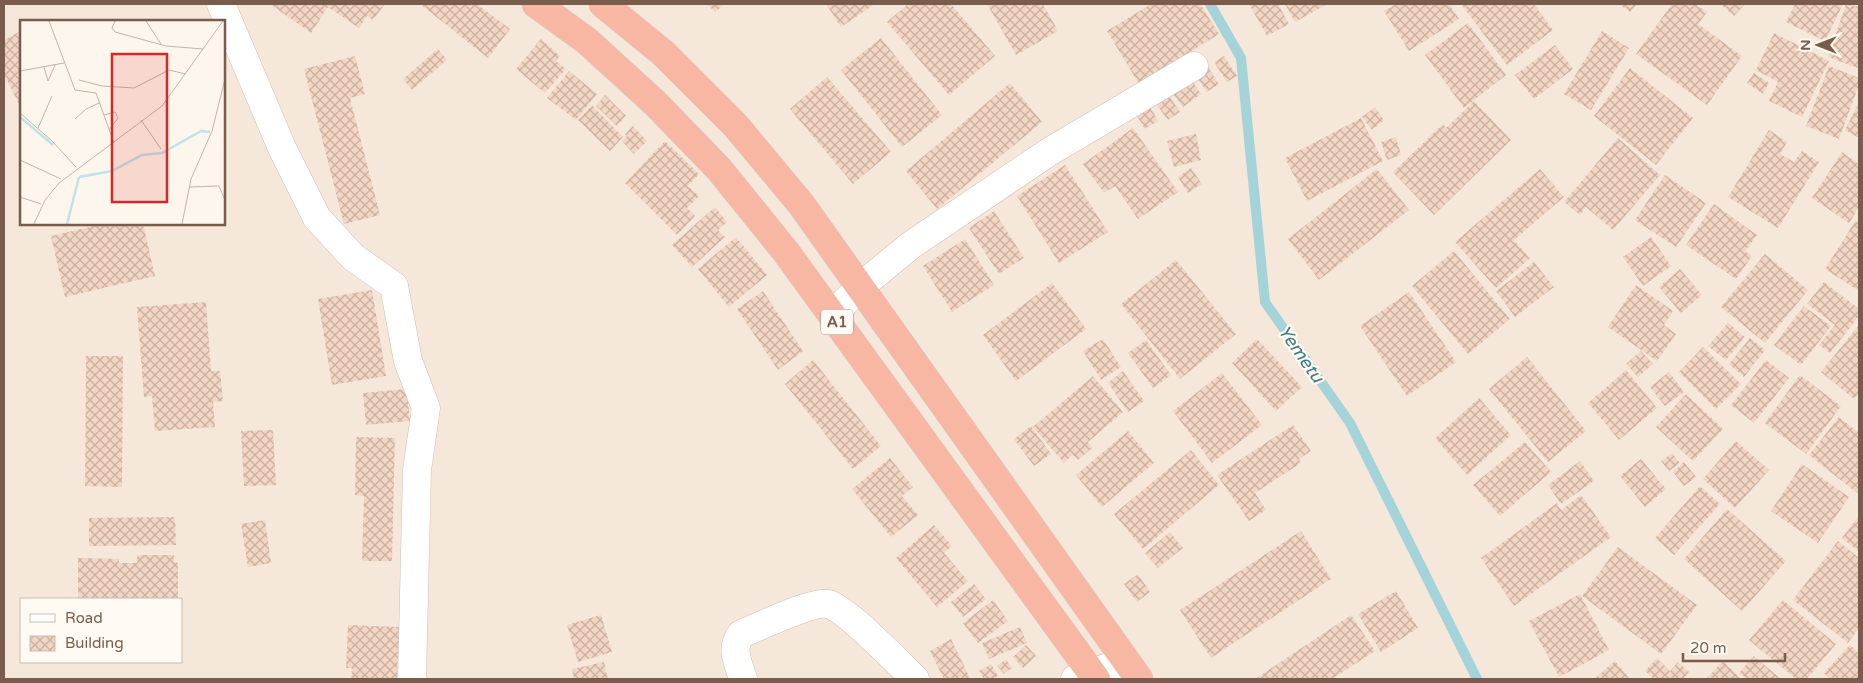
<svg xmlns="http://www.w3.org/2000/svg" width="1863" height="683" font-family="'Varela Round',sans-serif">
  <style>
    .residential { fill: #f5e8da; fill-rule: evenodd }
    .lines { fill: none; stroke-linecap: round; stroke-linejoin: round }
    .stream { stroke: #a5d3da; stroke-width: 10 }
    .building { fill: url(#building-cross-hatch) }
    .minor-casing { stroke: #d1beb0; stroke-width: 29 }
    .highway-casing { stroke: #dad1cd; stroke-width: 29 }
    .minor { stroke: #fff; stroke-width: 28 }
    .highway { stroke: #f7b7a3; stroke-width: 28 }
    .labels { text-anchor: middle; stroke-width: 4.5; stroke-linejoin: round; paint-order: stroke }
    .shield { fill: #fffaf3; stroke: #a28b7f; stroke-width: 1 }
    .shield-label { font-size: 15px; font-weight: bold; fill: #7a5c4d }
    .water-label { font-size: 18px; font-style: italic; fill: #437c86; stroke: #fffaf3 }
    .inset-river { fill: none; stroke: #bfe3e8; stroke-width: 2.5 }
    .inset-road { fill: none; stroke: #c5b3a7; stroke-width: 1 }
    .view { fill: #d62828; fill-opacity: 0.15; stroke: #d62828; stroke-width: 2.5 }
    .inset-edge { fill: none; stroke: #7a5c4d; stroke-width: 2.5 }
  </style>
  <defs>
    <pattern id="building-cross-hatch" width="8" height="8" patternUnits="userSpaceOnUse" patternTransform="scale(1.25)"><rect width="8" height="8" fill="#f3d5c3"/><path d="M0 0l8 8M0 8l8-8" fill="none" stroke="#cab0a1"/></pattern>
  </defs>
  <rect width="100%" height="100%" fill="#fdf6ec"/>
  <!-- residential -->
  <path class="residential" d="M4,4H1859V679H4ZM21,21H224V224H21ZM21,599H181V662H21Z"/>
  <g class="lines">
    <!-- stream -->
    <path class="stream" d="M1210,4L1241,58L1265,302L1350,423L1477,679"/>
  </g>
  <!-- building -->
  <path class="building" d="M270,4H385L373,20L367,16L359,28L328,7L311,33Z
    M420,4H477L510,29L488,58Z
    M707,4H725L715,12Z
    M826,4H875L841,27Z
    M908,4H951L995,56L949,95L887,22Z
    M987,4H1043L1058,31L1016,55Z
    M1151,4H1200L1219,34L1139,84L1107,31Z
    M1249,4H1278L1289,24L1267,36Z
    M1285,4H1327L1295,22Z
    M1396,4H1449L1459,19L1409,51L1384,11Z
    M1461,4H1534L1553,30L1507,65Z
    M1619,4H1637L1630,12Z
    M1672,4H1695L1707,12L1698,24L1742,56L1707,105L1636,54Z
    M1720,4H1745L1734,16Z
    M1795,4H1843L1825,41L1786,22Z
    M1846,4L1859,7L1858,68L1828,57Z
    M1468,23L1506,75L1464,108L1425,55Z
    M21,31V108L4,74V40Z
    M1602,31L1629,48L1591,110L1564,94Z
    M1774,33L1829,61L1802,117L1769,101L1778,82L1756,70Z
    M881,38L942,115L902,147L841,70Z
    M541,39L560,56L556,61L566,69L545,93L516,69Z
    M1555,45L1573,69L1534,99L1515,75Z
    M438,49L447,60L412,90L403,79Z
    M355,56L365,94L350,98L380,215L344,224L304,69Z
    M1224,56L1237,76L1227,82L1214,62Z
    M1829,66L1859,78V85L1839,139L1806,126Z
    M1208,67L1219,84L1207,92L1196,76Z
    M1630,68L1693,118L1656,165L1594,116Z
    M569,71L597,94L576,120L547,98Z
    M1754,73L1769,83L1763,94L1747,83Z
    M827,77L891,152L853,184L790,109Z
    M1192,81L1201,94L1183,107L1173,94Z
    M1010,83L1042,122L937,209L906,171Z
    M1166,91L1180,112L1168,120L1153,100Z
    M605,95L626,116L617,126L596,106Z
    M1474,101L1511,140L1434,215L1393,172L1443,124L1446,128Z
    M1859,102V138L1845,130Z
    M1148,103L1158,121L1145,129L1134,111Z
    M592,105L623,137L610,151L578,120Z
    M1375,107L1384,120L1372,130L1362,117Z
    M1361,118L1383,161L1307,201L1285,158Z
    M633,126L647,141L634,154L622,141L627,136L625,134Z
    M1133,128L1178,192L1138,219L1115,186L1104,193L1083,164Z
    M1769,130L1787,142L1780,154L1794,162L1802,151L1819,162L1778,228L1728,197Z
    M1196,134L1201,160L1174,167L1167,141Z
    M1396,137L1401,155L1387,160L1381,142Z
    M1618,138L1660,175L1613,230L1586,207L1580,215L1564,202Z
    M665,141L699,174L688,186L699,196L687,208L695,216L677,235L625,183Z
    M1842,152L1859,164V207L1849,223L1812,198Z
    M1065,165L1108,232L1059,263L1017,196Z
    M1191,168L1202,184L1188,193L1178,177Z
    M1377,169L1409,210L1319,280L1288,239Z
    M1540,169L1564,197L1514,240L1530,258L1496,288L1455,242Z
    M1665,175L1706,203L1676,247L1635,220Z
    M1714,204L1757,235L1745,251L1752,256L1736,279L1686,245Z
    M715,207L727,222L718,230L725,237L692,267L672,245Z
    M994,211L1024,258L999,274L969,228Z
    M1856,220L1859,223V291L1825,269Z
    M103,224H143L155,276L65,297L51,236Z
    M736,237L767,275L729,307L698,269Z
    M1651,237L1671,266L1643,286L1623,257Z
    M965,239L994,285L952,312L923,266Z
    M1454,251L1510,319L1468,354L1412,286Z
    M1765,254L1808,290L1765,343L1721,307Z
    M1176,260L1236,334L1180,379L1121,304Z
    M1534,262L1554,287L1515,317L1496,291Z
    M1680,269L1702,295L1681,313L1659,287Z
    M1824,282L1859,309V316L1830,353L1819,345L1835,325L1807,304Z
    M1052,283L1086,329L1016,381L983,335Z
    M1636,285L1673,311L1664,325L1676,334L1657,361L1608,327Z
    M372,290L386,376L332,385L318,299Z
    M763,291L803,351L778,370L737,309Z
    M1409,292L1456,362L1407,396L1360,326Z
    M206,302L211,371H220L223,401L213,402L215,427L155,431L152,396L144,397L137,307Z
    M1804,306L1831,326L1801,365L1774,345Z
    M1728,323L1745,337L1726,360L1708,346Z
    M1859,325V393L1854,399L1821,372Z
    M1750,338L1765,350L1744,377L1729,364Z
    M1103,339L1121,367L1101,380L1083,351Z
    M1257,339L1302,387L1276,411L1232,363Z
    M1146,340L1171,375L1153,388L1128,353Z
    M1703,347L1741,384L1716,409L1679,372Z
    M1641,351L1653,364L1638,377L1626,364Z
    M86,356H123L122,487L85,486Z
    M1527,357L1586,431L1548,462L1489,389Z
    M813,360L881,446L853,469L785,384Z
    M1766,360L1789,378L1754,423L1731,405Z
    M1626,370L1657,408L1619,440L1588,403Z
    M1123,371L1144,401L1128,412L1108,383Z
    M1669,372L1684,392L1665,406L1650,387Z
    M1222,373L1262,425L1212,463L1173,411Z
    M1800,375L1841,406L1806,454L1765,423Z
    M1093,376L1123,412L1088,442L1092,448L1078,460L1073,455L1064,463L1033,427Z
    M407,389L410,421L366,425L363,393Z
    M1686,394L1723,429L1693,461L1656,427Z
    M1479,398L1511,435L1467,475L1435,438Z
    M1839,417L1859,433V491L1857,493L1809,455Z
    M1293,425L1311,451L1299,459L1301,463L1255,493L1266,510L1249,521L1217,475Z
    M1031,426L1051,454L1034,466L1014,439Z
    M273,430L276,485L244,486L241,431Z
    M1128,431L1154,463L1102,507L1076,475Z
    M356,437L395,438L392,561H362L364,496L355,495Z
    M1736,441L1769,470L1735,508L1703,479Z
    M1525,442L1551,472L1500,516L1473,485Z
    M1191,450L1219,485L1143,549L1114,514Z
    M1672,453L1680,463L1669,471L1661,461Z
    M890,458L913,487L902,496L918,515L891,537L852,489Z
    M1641,459L1666,489L1645,507L1620,476Z
    M1580,461L1594,481L1561,504L1548,485Z
    M1684,462L1696,477L1684,486L1673,472Z
    M1802,464L1849,497L1818,543L1771,511Z
    M1700,486L1720,504L1674,555L1655,538Z
    M1581,495L1611,537L1514,606L1481,558L1557,503L1561,510Z
    M1727,509L1786,561L1742,611L1684,559Z
    M1859,516V552L1842,538Z
    M175,517L176,545L89,546V518Z
    M265,520L271,563L248,567L241,524Z
    M934,525L952,546L944,553L968,581L937,607L896,558Z
    M1301,531L1331,579L1211,658L1180,610Z
    M1170,532L1183,548L1158,568L1145,553Z
    M1838,541L1859,558V628L1848,643L1793,600Z
    M1618,547L1697,605L1661,654L1582,596Z
    M137,555H174V562L178,563V599H78V558L119,559V563H137Z
    M1138,574L1150,592L1137,602L1124,584Z
    M974,584L986,599L963,617L951,602Z
    M1396,591L1418,628L1381,652L1358,614Z
    M1580,594L1609,650L1559,677L1529,621Z
    M993,600L1008,621L978,643L963,623Z
    M1783,600L1836,644L1807,679H1796L1749,640Z
    M601,615L612,652L578,662L567,625Z
    M1351,615L1375,651L1332,679H1255Z
    M348,625L399,627L397,679H351L352,668H346Z
    M1020,627L1027,643L989,659L982,643Z
    M951,639L970,678L968,679H944L930,651Z
    M1026,645L1036,656L1023,668L1013,657Z
    M1850,645L1859,653V679H1830L1824,673Z
    M1754,656L1775,674L1781,679H1747L1739,673Z
    M1657,658L1670,671L1678,662L1689,672L1683,679H1654L1645,671Z
    M1006,659L1012,668L1004,674L997,666Z
    M1615,661L1630,679H1594Z
    M1723,661L1741,679H1706Z
    M604,662L608,679H574L572,669Z
    M991,664L998,676L992,679H984L979,671Z"/>
  <g class="lines">
    <defs>
      <path id="minor" d="M221,4L282,148L317,218L353,257L394,286L408,361L426,408L417,470L412,679
        M832,315L860,287L911,245L1049,152L1194,66
        M743,679C738,662 730,649 741,634C759,627 811,601 828,604C846,608 899,664 915,679
        M1075,679L1126,661"/>
      <path id="highway" d="M536,4L587,41L655,103L719,169L786,252L1096,679
        M603,4L663,53L736,126L801,204L1139,679"/>
    </defs>
    <!-- minor casing -->
    <use href="#minor" class="minor-casing"/>
    <!-- highway casing -->
    <use href="#highway" class="highway-casing"/>
    <!-- minor -->
    <use href="#minor" class="minor"/>
    <!-- highway -->
    <use href="#highway" class="highway"/>
  </g>
  <g class="labels">
    <!-- shield labels -->
    <rect class="shield" x="821" y="309.5" width="32" height="25" rx="4"/>
    <g class="shield-label">
      <text x="837" y="327">A1</text>
    </g>
    <!-- water labels -->
    <g class="water-label">
      <text transform="translate(1301 354) rotate(55)" y="6">Yemetu</text>
    </g>
  </g>
  <!-- overview -->
  <g transform="translate(20 20)">
    <rect width="205" height="205" fill="#fdf6ec"/>
    <path class="inset-river" d="M0,97L33,125M59,157L92,151L122,135L142,133L181,111L190,112M47,204L59,157"/>
    <path class="inset-road" d="M29,1L55,70L76,73L94,123M95,1L92,8L95,12L146,26L183,29M126,1L141,24M24,47L28,61L35,45M0,51L44,43M59,60L82,66L114,68L149,50L166,54M0,93L32,121L56,147M84,95L95,92L98,98L89,110M55,99L66,89L79,83M121,100L141,129M18,108L32,76M0,140L41,159M170,167L199,166L205,180M0,177L21,184M14,204L25,180L39,163L142,86L203,1M162,204L171,159L192,111L205,59"/>
    <path class="view" d="M92,34H147V182H92Z"/>
    <rect width="205" height="205" class="inset-edge"/>
  </g>
  <!-- border -->
  <rect width="1863" height="683" fill="none" stroke="#7a5c4d" stroke-width="10"/>
  <!-- legend -->
  <rect x="20" y="598" width="162" height="65" fill="#fffaf3" stroke="#cabbb1"/>
  <rect x="30" y="614" width="25" height="8" fill="#ffffff" stroke="#cabbb1"/>
  <text x="65" y="623" font-size="15" fill="#7a5c4d">Road</text>
  <rect x="30" y="636" width="25" height="15" fill="url(#building-cross-hatch)" stroke="#cabbb1"/>
  <text x="65" y="648" font-size="15" fill="#7a5c4d">Building</text>
  <!-- north arrow -->
  <g transform="translate(1818 45) rotate(270)" stroke="#fffaf3" stroke-width="4" paint-order="stroke">
  <path d="M0-4L9 19L0 12L-9 19Z" fill="#7a5c4d"/>
  <text y="-8" font-size="14" font-weight="bold" text-anchor="middle" fill="#7a5c4d">N</text>
  </g>
  <!-- scale -->
  <path d="M1683 653v8h102v-8" fill="none" stroke="#7a5c4d" stroke-width="2.5"/>
  <text x="1690" y="653" font-size="15" fill="#7a5c4d" stroke="#fffaf3" stroke-width="4" paint-order="stroke">20 m</text>
</svg>
